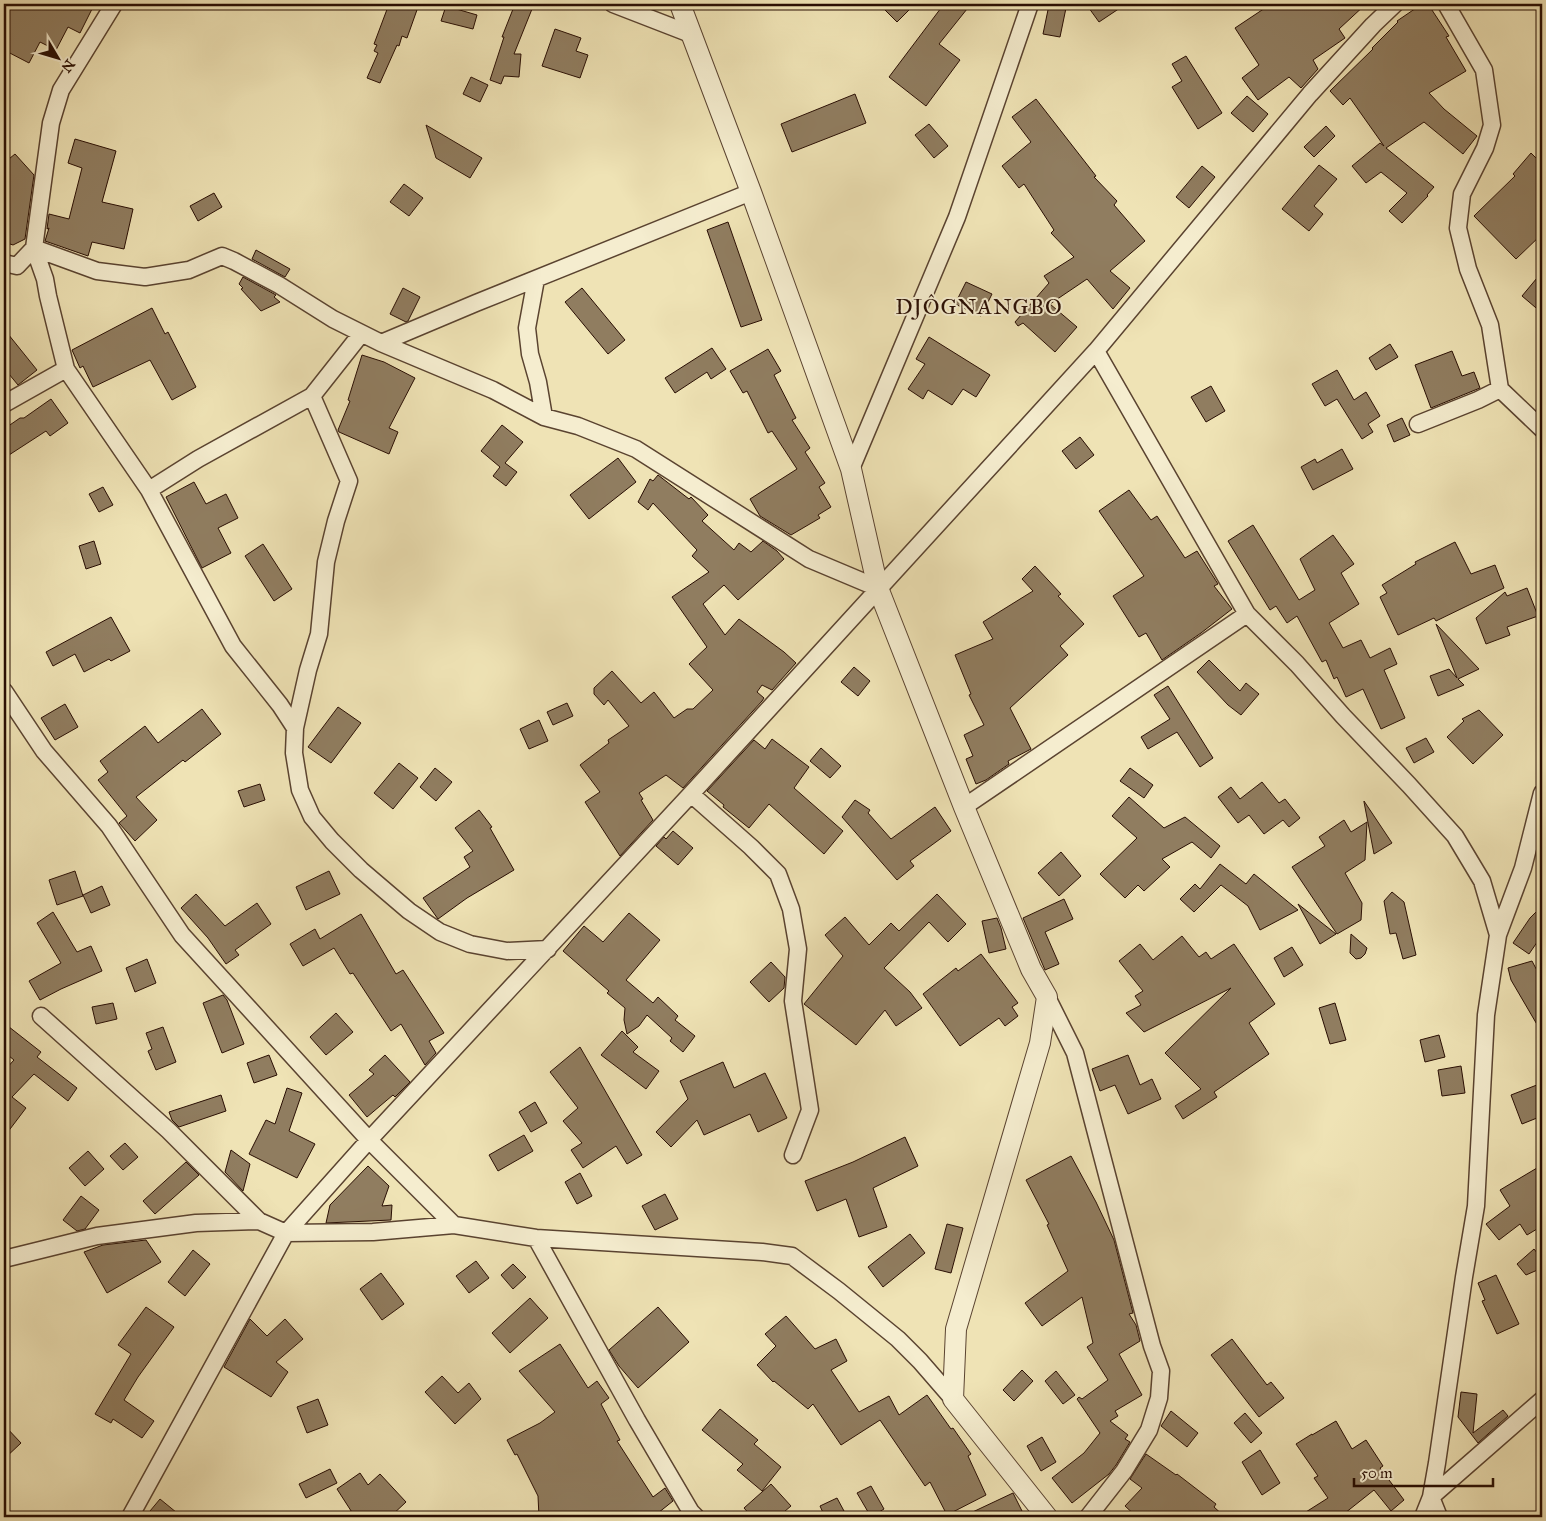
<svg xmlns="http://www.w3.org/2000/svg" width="1546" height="1521" font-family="'IM FELL Great Primer',serif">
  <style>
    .building { fill: #907d60; stroke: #290e03 }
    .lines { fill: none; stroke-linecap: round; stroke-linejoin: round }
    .minor-casing { stroke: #5a4330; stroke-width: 19 }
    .tertiary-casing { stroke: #5a4330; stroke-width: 22 }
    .minor { stroke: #f5edcf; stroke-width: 16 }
    .tertiary { stroke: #f5edcf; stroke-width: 20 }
    .labels { text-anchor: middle; stroke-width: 4; stroke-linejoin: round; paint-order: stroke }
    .quarter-label { font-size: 22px; letter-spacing: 1px; fill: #290e03; stroke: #f5edcf }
  </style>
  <rect width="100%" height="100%" fill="#efe3b5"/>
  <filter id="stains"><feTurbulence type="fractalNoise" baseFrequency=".004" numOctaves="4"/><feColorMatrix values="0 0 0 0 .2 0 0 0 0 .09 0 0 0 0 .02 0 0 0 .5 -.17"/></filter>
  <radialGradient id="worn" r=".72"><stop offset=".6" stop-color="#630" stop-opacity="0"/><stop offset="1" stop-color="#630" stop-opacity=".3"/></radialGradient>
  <!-- building -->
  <path class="building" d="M4,4H83L92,9L80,33L68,27L56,50L40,42L29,63L4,50Z
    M389,4L400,8L401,4H409L418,7L407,38L402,36L399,46L397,45L380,83L367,78L378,53L374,51L377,45L374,44Z
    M515,4H534L514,54H521L519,77L504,76L501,84L490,80L504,37H502Z
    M879,4H915L897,22Z
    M944,4H971L939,44L960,60L926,106L889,77Z
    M1086,4H1126L1099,22Z
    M1271,4H1366L1339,29L1345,38L1313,60L1318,69L1301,88L1289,77L1258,100L1242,78L1259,65L1235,28Z
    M1422,4H1428L1449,36L1446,37L1466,71L1429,93L1444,109L1477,136L1463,154L1424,122L1386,148L1434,187L1427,195L1428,196L1402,223L1389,211L1407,193L1381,172L1366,183L1352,166L1380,143L1384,146L1350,98L1343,105L1330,91L1373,49L1372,48L1398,22L1397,21Z
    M1049,5L1066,8L1060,37L1043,34Z
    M446,6L477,15L473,29L441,21Z
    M555,29L581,38L576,51L588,55L580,78L542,66Z
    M1186,56L1222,113L1198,129L1172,87L1182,81L1172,64Z
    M471,77L488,85L480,102L463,94Z
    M855,94L866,123L792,152L781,124Z
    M1247,96L1268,114L1253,132L1231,113Z
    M1036,99L1096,176L1094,177L1117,201L1114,205L1145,241L1110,271L1130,288L1113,309L1087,279L1050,304L1077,327L1055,352L1023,323L1018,326L1015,322L1049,283L1044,276L1074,257L1051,233L1054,230L1024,184L1019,188L1002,166L1031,142L1012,117Z
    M929,124L948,146L934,158L915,135Z
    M426,125L482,158L470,178L436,158Z
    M1326,126L1335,136L1314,157L1304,147Z
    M75,139L116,151L102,202L133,209L124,249L92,242L88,256L45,241L49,228L47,229L49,214L69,219L82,168L68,163Z
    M1531,153L1542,164V234L1516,259L1474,216L1515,176L1513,174Z
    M15,154L34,175L25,239L13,245L4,242V163Z
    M1319,165L1337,179L1314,206L1323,214L1309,231L1282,209Z
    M1202,166L1215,177L1189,208L1176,197Z
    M404,184L423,198L409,216L390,202Z
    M214,193L222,207L198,221L190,206Z
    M728,222L762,320L741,327L707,230Z
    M256,250L290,269L285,277L252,259Z
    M1542,272V313L1522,296Z
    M243,277L276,295L274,297L280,302L261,311L241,289L243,288L239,284Z
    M966,282L992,294L981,316L955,304Z
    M403,288L420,297L408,321L406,322L390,314Z
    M582,288L625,340L608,354L565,302Z
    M152,308L165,334L168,332L196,387L172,400L150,360L93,387L83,366L80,368L72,350Z
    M4,329L37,370L18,385L4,368Z
    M929,337L990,375L976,397L963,389L952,405L928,390L923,399L908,389L925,364L916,359Z
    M1390,344L1398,357L1376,370L1369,358Z
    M712,348L726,369L711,379L707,372L675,393L665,378Z
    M768,349L781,371L774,375L796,418L792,420L810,448L805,452L825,483L819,487L831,507L818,515L820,518L791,535L760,516L750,499L797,469L772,431L768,433L747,391L743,393L730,371Z
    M1452,351L1462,376L1474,372L1480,388L1431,408L1415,365Z
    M362,355L384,362L415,378L389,428L398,432L389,454L339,432L338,430L350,401L348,400Z
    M1337,370L1354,400L1366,392L1380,416L1368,424L1373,432L1362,439L1337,399L1325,406L1312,384Z
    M1211,386L1225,411L1206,422L1191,397Z
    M51,399L68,423L50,436L46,431L9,455L4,447V429L20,418H24Z
    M1402,418L1410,435L1394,442L1387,425Z
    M502,425L523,442L505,463L517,472L506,486L493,476L500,467L481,451Z
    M1080,437L1094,455L1076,469L1062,451Z
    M1342,449L1353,469L1313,490L1301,467L1315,459L1317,463Z
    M618,458L636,482L589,519L570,495Z
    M658,475L689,499L691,497L708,515L702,521L734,550L739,543L751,552L763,541L777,551L784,559L738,600L724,585L703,604L725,635L739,619L784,652L796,663L772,690L762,685L757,692L764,698L762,701L683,788L666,775L639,793L643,799L641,800L653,820L620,856L585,802L600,792L580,765L609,743L608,740L629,726L608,700L604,705L594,694V688L612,671L641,703L654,692L674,718L687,709H693L713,690L689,664L707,647L672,597L709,572L692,556L697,550L653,503L648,510L638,502L650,479L653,481Z
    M194,482L206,504L226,494L238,518L218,528L231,553L202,568L166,497Z
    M103,487L113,505L99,512L89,494Z
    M1129,490L1151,520L1157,516L1185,558L1197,551L1218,584L1214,586L1232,609L1201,633L1162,660L1146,633L1139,637L1113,596L1144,576L1099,511Z
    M1253,525L1299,600L1315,590L1300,559L1333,535L1354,564L1341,573L1359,604L1329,623L1343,648L1361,640L1370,658L1390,648L1397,664L1384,670L1405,718L1381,729L1363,689L1346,697L1337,677L1334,679L1326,660L1322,662L1297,616L1287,623L1276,606L1270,610L1228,541Z
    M94,541L101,564L86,569L79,546Z
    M1455,542L1471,574L1495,565L1504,588L1436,621L1434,618L1398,635L1380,597L1387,593L1382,585L1416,564L1415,562Z
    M263,544L292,589L274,601L245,556Z
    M1035,566L1061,594L1058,596L1084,624L1060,646L1068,655L1010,708L1031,749L1008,761L1009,764L986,780L976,784L966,759L973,756L964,735L984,725L969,695L971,694L955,655L993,639L983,622L1033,591L1022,579Z
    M1527,588L1538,616L1507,627L1510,635L1486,644L1476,618L1505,592L1507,596Z
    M111,617L130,651L111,661L109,659L84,672L75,654L53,666L46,652Z
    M1436,624L1479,669L1458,679L1464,685L1438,696L1430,676L1449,669L1457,678Z
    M1209,660L1240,691L1246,683L1259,694L1241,715L1228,705L1197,672Z
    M854,667L870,681L858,696L841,682Z
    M1168,686L1213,758L1200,767L1177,732L1148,749L1141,737L1170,719L1154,695Z
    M567,703L573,716L553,725L547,712Z
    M65,704L78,727L55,740L41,718Z
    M338,707L361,723L331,763L308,747Z
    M202,709L221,734L185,762L183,760L136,797L157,820L135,841L119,823L127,816L98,780L108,772L100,761L145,726L158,743Z
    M1479,710L1503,735L1473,764L1447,737L1464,721L1462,719Z
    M539,720L548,741L529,749L520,729Z
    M1426,738L1434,752L1414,763L1406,748Z
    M772,739L809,767L794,788L843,831L824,854L769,804L749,828L723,807L724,805L707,791L754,740L765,749Z
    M821,748L841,766L830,778L810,761Z
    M399,763L418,778L393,809L374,793Z
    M435,768L452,782L436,801L420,787Z
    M1130,768L1153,785L1144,798L1120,781Z
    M1262,782L1279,803L1285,799L1300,818L1289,827L1283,820L1264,834L1249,815L1238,823L1218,797L1231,787L1240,799Z
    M260,784L265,800L244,807L238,791Z
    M1129,797L1164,828L1185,817L1220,846L1211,858L1192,842L1162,859L1170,867L1144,891L1138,885L1125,898L1100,874L1137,838L1112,816Z
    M855,800L870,810L868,813L891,839L935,807L951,831L910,861L914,866L897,880L842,817Z
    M1364,801L1392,843L1374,854L1364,802Z
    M479,810L492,827L490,828L514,870L467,898L438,919L423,898L470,867L464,857L473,851L455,828Z
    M1344,820L1351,832L1367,822L1365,860L1345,873L1362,903L1361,920L1337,934L1292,867L1325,846L1319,837Z
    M673,831L693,848L678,865L656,846L664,837L666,839Z
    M1061,852L1081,876L1059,896L1038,873Z
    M1220,864L1246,884L1254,874L1298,910L1260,930L1248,906L1221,885L1194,912L1180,899L1195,884L1200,889Z
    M75,871L83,896L57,905L49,880Z
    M329,871L340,894L306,910L296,887Z
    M102,886L110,905L91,913L83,895Z
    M1392,892L1404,902L1416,955L1403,959L1396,933L1390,934L1384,901Z
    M196,894L225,926L257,903L271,924L235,950L239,955L226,964L208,938L181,908Z
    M937,894L966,924L948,942L929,922L884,968L910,992L922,1008L896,1026L885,1010L856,1045L804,1004L843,956L825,935L845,917L869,945L891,923L899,931Z
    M1064,899L1073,919L1045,932L1059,964L1045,970L1023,918Z
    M1298,904L1336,934L1320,944Z
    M1542,906V935L1529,954L1513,943L1530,918Z
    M53,912L77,952L91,946L102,971L61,989L40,1000L29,981L61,963L37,923Z
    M629,913L660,940L626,980L653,1003L658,997L678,1016L675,1020L695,1036L683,1052L670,1041L672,1038L647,1015L639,1026L627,1034L624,1020L625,1008L607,993L609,991L563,951L584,926L603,942Z
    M361,914L396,974L403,970L444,1033L429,1041L436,1053L425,1065L401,1024L391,1031L353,973L350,974L334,948L303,966L290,944L315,929L320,939Z
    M997,918L1001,928L1006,949L989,953L982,921Z
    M1351,934L1367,948L1365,954L1361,958L1356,959L1350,953Z
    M1182,936L1199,957L1206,952L1211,959L1234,944L1275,1004L1249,1023L1269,1054L1214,1092L1217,1097L1183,1119L1175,1106L1201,1089L1165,1053L1231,988L1144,1032L1126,1013L1141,1005L1135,996L1143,991L1119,961L1140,944L1153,960Z
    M1292,947L1303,965L1284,977L1274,958Z
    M981,954L1018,1003L1012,1007L1018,1016L1005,1026L999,1018L960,1046L923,994L956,968L958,971Z
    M147,959L156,983L135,992L126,968Z
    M1532,961L1542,980V1033L1511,980L1508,968Z
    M771,962L785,977L784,988L769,1002L750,982Z
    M223,995L227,1000L244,1044L222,1053L203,1003Z
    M113,1003L117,1019L96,1024L92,1007Z
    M1335,1003L1346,1040L1330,1044L1319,1008Z
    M336,1013L353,1032L326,1055L310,1037Z
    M4,1023L41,1052L37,1057L77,1088L68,1101L34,1074L12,1097L26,1108L4,1137V1071L14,1060L4,1052Z
    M163,1027L176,1062L156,1070L148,1051L152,1049L146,1033Z
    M622,1031L638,1047L633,1052L659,1071L646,1089L601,1055Z
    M1439,1035L1445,1057L1425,1062L1420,1040Z
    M580,1047L642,1155L627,1164L616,1146L583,1168L571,1150L582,1143L563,1121L578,1108L550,1072Z
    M269,1055L277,1075L254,1083L247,1063Z
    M385,1055L410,1082L395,1097L393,1095L367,1117L349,1095L374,1074L369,1070Z
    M1128,1055L1140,1085L1152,1079L1161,1099L1128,1114L1115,1085L1100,1091L1092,1069Z
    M723,1062L734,1088L765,1073L787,1118L758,1132L750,1114L704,1135L697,1120L671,1147L656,1132L688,1099L680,1081Z
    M1461,1066L1465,1093L1442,1096L1438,1070Z
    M1542,1083V1116L1522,1124L1511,1095Z
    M287,1088L302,1093L289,1131L315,1144L297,1178L249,1154L266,1120L275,1124Z
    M221,1095L226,1111L179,1127L172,1120L169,1112Z
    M535,1102L547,1123L531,1132L519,1112Z
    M524,1135L533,1151L498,1171L489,1155Z
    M905,1137L918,1166L873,1188L887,1227L859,1237L846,1199L817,1211L805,1181L853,1162Z
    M125,1143L138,1157L123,1170L110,1156Z
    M231,1150L250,1164L243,1191L225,1172Z
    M88,1151L104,1169L85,1186L69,1168Z
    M1071,1156L1096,1202L1114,1240L1133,1313L1129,1314L1136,1325L1140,1341L1119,1354L1142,1395L1115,1411L1118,1416L1110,1421L1128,1435L1125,1439L1130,1442L1116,1465L1109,1474L1072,1503L1052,1478L1084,1453L1100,1433L1077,1399L1079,1397L1082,1399L1108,1380L1087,1347L1093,1343L1082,1297L1042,1326L1025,1303L1068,1271L1047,1225L1049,1224L1026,1180Z
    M186,1162L199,1175L155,1214L143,1201Z
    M1542,1165V1226L1527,1235L1520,1224L1499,1240L1486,1224L1510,1206L1500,1190Z
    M368,1166L389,1186L382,1206L392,1205L391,1220L326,1223L330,1205Z
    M580,1173L592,1196L577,1204L565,1182Z
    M665,1194L678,1219L655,1230L642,1206Z
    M81,1196L99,1210L85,1229L77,1231L63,1220Z
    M947,1224L963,1228L951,1273L935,1269Z
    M910,1234L925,1253L883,1287L868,1267Z
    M146,1240L161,1262L107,1293L84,1252L103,1245Z
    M1534,1249L1542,1259V1268L1526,1275L1517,1264Z
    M193,1250L210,1264L185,1296L168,1282Z
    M476,1261L489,1278L469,1293L456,1276Z
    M513,1264L526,1277L513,1289L501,1275Z
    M381,1273L404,1304L382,1320L360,1289Z
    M1496,1275L1519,1324L1497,1334L1482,1301L1485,1300L1478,1283Z
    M530,1298L548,1318L510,1353L492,1333Z
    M146,1307L174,1327L138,1377L124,1400L154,1421L142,1438L113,1419L111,1423L95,1414L131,1354L118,1345Z
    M658,1307L689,1342L638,1388L619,1366L609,1350Z
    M786,1316L815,1349L836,1339L847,1361L831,1370L859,1412L889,1396L899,1415L927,1395L951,1429L953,1428L971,1454L968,1456L986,1495L947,1515L930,1482L925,1486L880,1420L841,1445L813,1404L808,1409L774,1381L773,1382L757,1365L776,1346L765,1334Z
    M250,1319L267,1336L285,1319L303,1339L276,1362L288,1372L271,1397L224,1367Z
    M1232,1339L1267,1385L1271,1382L1284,1398L1259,1417L1211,1355Z
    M560,1344L588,1388L597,1381L609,1398L601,1404L620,1440L617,1441L653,1497L665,1488L673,1501L653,1517H637L633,1512L625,1517H539L538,1496L517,1454L515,1455L507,1440L540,1423L555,1412L519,1371Z
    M1022,1370L1033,1381L1014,1401L1003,1390Z
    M1056,1371L1075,1395L1063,1404L1045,1381Z
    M442,1376L458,1393L469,1383L481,1399L455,1424L425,1392Z
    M1461,1392L1477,1394L1473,1433L1503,1410L1508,1416L1478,1443L1458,1417Z
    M318,1399L328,1425L307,1433L297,1407Z
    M720,1409L758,1440L754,1444L781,1467L762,1491L737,1470L743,1464L702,1430Z
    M1171,1411L1198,1433L1187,1447L1161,1426Z
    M1245,1413L1262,1433L1251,1443L1234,1423Z
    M1336,1421L1352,1449L1366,1440L1383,1466L1380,1468L1404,1500L1391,1511L1374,1490L1340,1517H1298L1328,1498L1314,1478L1318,1476L1296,1444L1312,1434V1435Z
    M4,1425L21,1443L4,1459Z
    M1042,1437L1056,1462L1041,1471L1027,1446Z
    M1260,1450L1280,1483L1262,1495L1242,1462Z
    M1146,1454L1176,1475L1177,1474L1216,1504L1214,1507L1225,1517H1137L1125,1506L1142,1488L1130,1479Z
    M330,1469L337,1483L306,1498L299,1484Z
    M360,1473L368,1485L380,1474L406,1502L390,1517H355L337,1489Z
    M771,1484L791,1506L778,1517H752L744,1508Z
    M871,1486L884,1509L871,1517L857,1493Z
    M1013,1493L1025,1517H962Z
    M837,1498L844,1511L832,1517H825L820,1506Z
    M160,1499L182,1517H145Z"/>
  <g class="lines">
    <defs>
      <path id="minor" d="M114,4L61,90L51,123L34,248L45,279L48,296L66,369L149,490L233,646L280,705L295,728
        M613,4L693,35
        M1446,4L1484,70L1492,125L1485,148L1462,194L1458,228L1468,269L1490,325L1500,389L1542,429
        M34,248L97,271L145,277L189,270L222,256L234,261L279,285L333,319L381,343L493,390L544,417L578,426L636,449L809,559L878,588
        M4,263L17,266L34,248
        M536,279L527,328L530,354L538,382L544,417
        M361,334L312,396L349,481L336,521L326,562L319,634L308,670L295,728L294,753L300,790L312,817L332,841L361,870L409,911L440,932L470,944L507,951L548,949
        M381,343L476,303L751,192
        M1096,351L1247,614L1297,664L1343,716L1409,785L1455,836L1482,881L1498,935
        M4,404L66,369
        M1418,424L1478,400L1500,389
        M851,469L957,217L1030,4
        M149,490L198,459L312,396
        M4,691L44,751L109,826L182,935L369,1140L454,1225
        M691,794L751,847L778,874L791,909L798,949L793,1001L810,1110L793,1155
        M964,807L1247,614
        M1047,997L1075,1053L1152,1346L1161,1371L1159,1398L1149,1430L1124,1471L1088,1517
        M41,1016L169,1131L259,1221
        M536,1238L637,1420L691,1512L696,1517
        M4,1259L97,1236L196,1223L259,1221L286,1233L373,1232L454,1225L536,1238L762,1252L792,1256L839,1291L898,1339L920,1361L953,1399
        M1431,1497L1542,1400
        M1431,1497L1439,1517
        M130,1517L286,1233L369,1140L691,794L1096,351L1310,94L1373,25L1395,4
        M1423,1517L1431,1497L1437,1463L1464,1277L1476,1206L1486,1015L1498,935L1523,868L1542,793"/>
      <path id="tertiary" d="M680,4L751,192L851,469L878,588L964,807L1031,969L1047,997L1040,1043L956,1329L953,1399L1047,1517"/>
    </defs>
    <!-- minor casing -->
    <use href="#minor" class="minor-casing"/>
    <!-- tertiary casing -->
    <use href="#tertiary" class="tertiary-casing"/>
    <!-- minor -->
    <use href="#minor" class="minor"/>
    <!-- tertiary -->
    <use href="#tertiary" class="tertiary"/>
  </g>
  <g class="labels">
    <!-- quarter labels -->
    <g class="quarter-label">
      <text x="979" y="314">DJÔGNANGBO</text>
    </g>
  </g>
  <!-- margin -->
  <rect width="1546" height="1521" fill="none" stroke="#efe3b5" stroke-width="20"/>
  <rect x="5" y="5" width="1536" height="1511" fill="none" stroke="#290e03" stroke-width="2.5"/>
  <rect x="10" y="10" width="1526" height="1501" fill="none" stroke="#290e03"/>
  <!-- north arrow -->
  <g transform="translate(58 58) rotate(128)" stroke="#f5edcf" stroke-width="4" paint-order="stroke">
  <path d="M0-4L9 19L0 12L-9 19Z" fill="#290e03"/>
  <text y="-8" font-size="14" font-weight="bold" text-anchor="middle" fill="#290e03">N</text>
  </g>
  <!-- scale -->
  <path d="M1354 1478v8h139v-8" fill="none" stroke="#290e03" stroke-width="2.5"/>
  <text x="1361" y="1478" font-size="15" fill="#290e03" stroke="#f5edcf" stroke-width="4" paint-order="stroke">50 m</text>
  <rect width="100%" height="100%" filter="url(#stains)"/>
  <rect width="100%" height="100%" fill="url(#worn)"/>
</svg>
